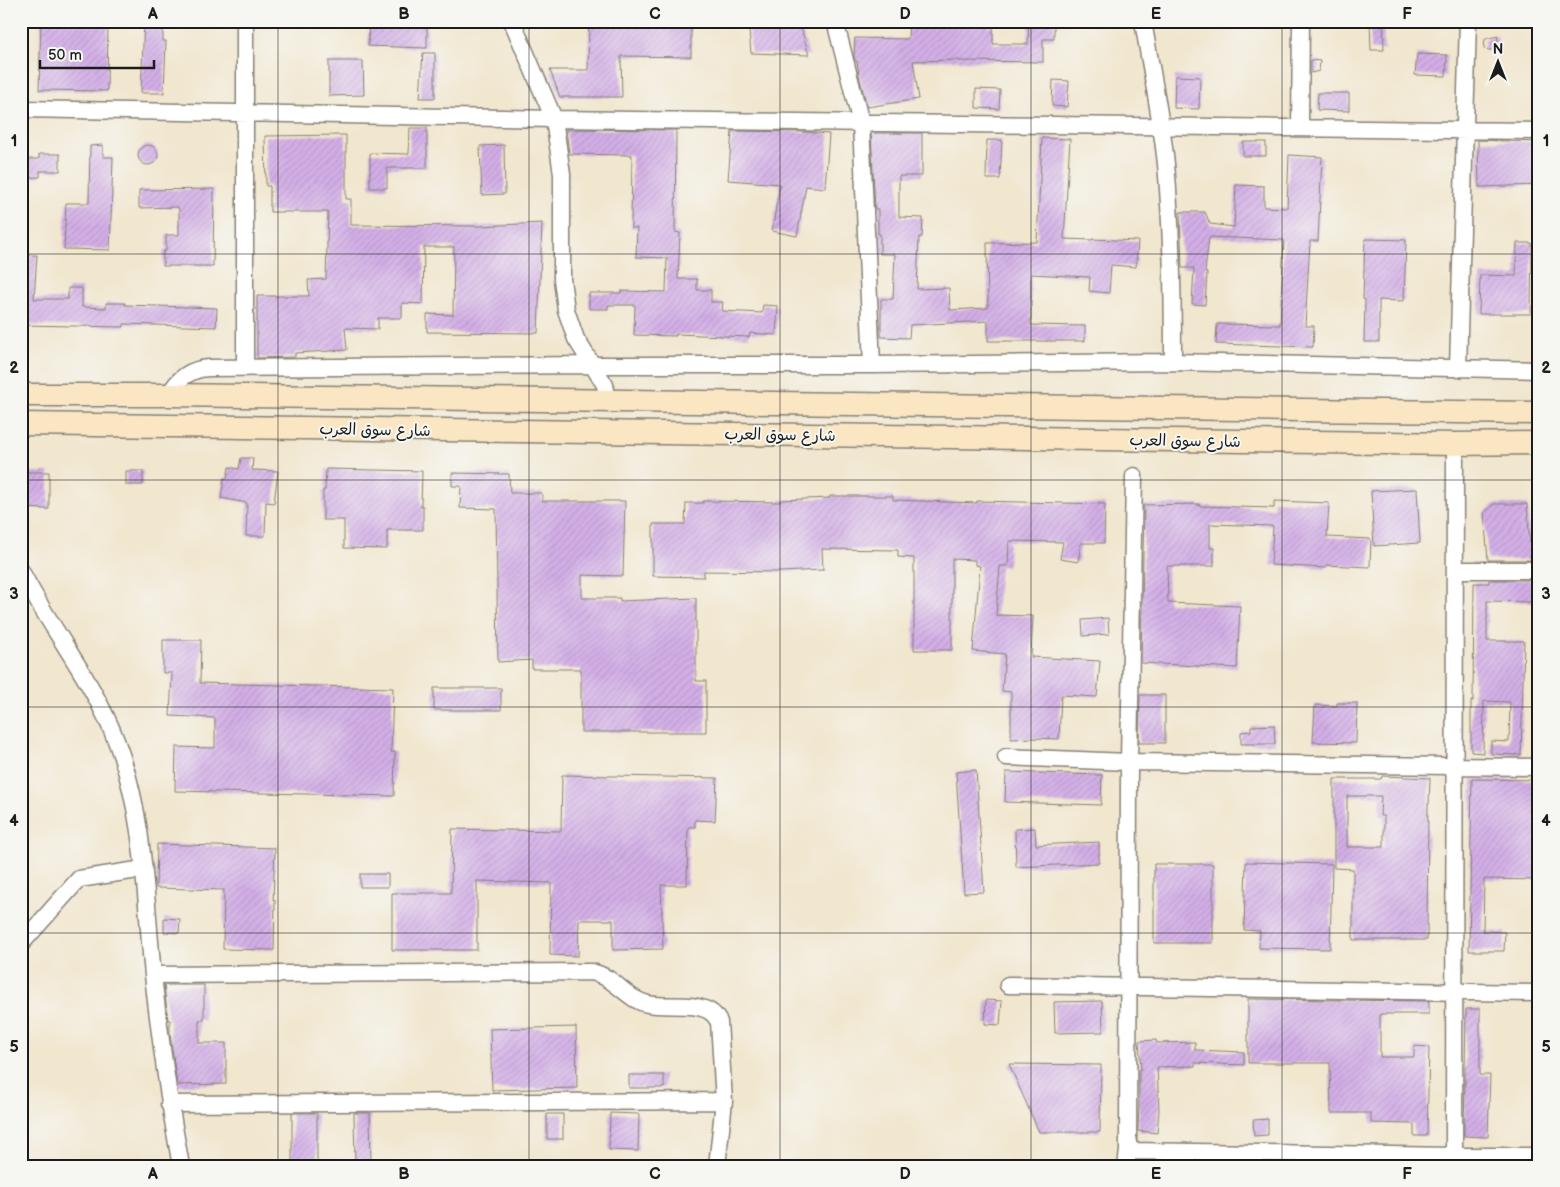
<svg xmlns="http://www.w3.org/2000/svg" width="1560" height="1187" font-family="'Balsamiq Sans','Playpen Sans Arabic',sans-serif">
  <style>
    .building { fill: url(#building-hatch); fill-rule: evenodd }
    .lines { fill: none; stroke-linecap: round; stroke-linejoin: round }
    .street-casing { stroke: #868175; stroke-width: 19 }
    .secondary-casing { stroke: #868175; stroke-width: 25 }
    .street { stroke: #fff; stroke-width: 16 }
    .secondary { stroke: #fbe6c3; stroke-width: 22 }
    .grid { fill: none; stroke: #1c1c1c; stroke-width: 1; stroke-opacity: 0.55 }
    .labels { text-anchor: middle; stroke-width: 4; stroke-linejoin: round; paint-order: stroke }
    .street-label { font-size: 16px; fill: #1c1c1c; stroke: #f6f6f2 }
    .neatline { fill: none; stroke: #1c1c1c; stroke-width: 2 }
    .grid-label { font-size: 16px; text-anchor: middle; font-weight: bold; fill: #1c1c1c }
  </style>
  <defs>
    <pattern id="building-hatch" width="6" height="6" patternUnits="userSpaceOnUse" patternTransform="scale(1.25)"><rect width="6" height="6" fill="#d3afe7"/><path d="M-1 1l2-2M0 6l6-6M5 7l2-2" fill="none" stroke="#b596c6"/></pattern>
  </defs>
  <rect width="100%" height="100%" fill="#f6f6f2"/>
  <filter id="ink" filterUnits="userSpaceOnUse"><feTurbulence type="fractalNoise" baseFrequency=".02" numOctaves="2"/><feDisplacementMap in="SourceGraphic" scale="10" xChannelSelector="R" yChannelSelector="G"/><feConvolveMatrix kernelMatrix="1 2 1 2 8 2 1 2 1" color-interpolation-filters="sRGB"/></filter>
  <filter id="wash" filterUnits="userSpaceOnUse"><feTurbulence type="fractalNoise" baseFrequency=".0096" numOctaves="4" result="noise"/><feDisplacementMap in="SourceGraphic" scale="20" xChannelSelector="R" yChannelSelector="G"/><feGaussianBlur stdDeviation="1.12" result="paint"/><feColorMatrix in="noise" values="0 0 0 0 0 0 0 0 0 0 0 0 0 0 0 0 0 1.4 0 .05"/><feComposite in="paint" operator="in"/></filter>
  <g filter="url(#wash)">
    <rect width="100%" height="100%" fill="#f1e6ce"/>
    <g id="blocks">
      <!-- building -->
      <path class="building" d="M41,21H108L107,91L39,90Z
        M144,21H163V41H166L164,93H141Z
        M369,21H427V48L368,46Z
        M748,21H799L809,55L751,53Z
        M909,21H988V27H993V44H1028L1029,21H1054V39H1043V62L959,61V60L913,61L919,99L867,107L859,75L857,61H855L854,56L855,38L908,39Z
        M1370,21H1383L1384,50H1371Z
        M589,22L691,24V57L621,56L622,97H560L550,70H588Z
        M1498,36L1496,51L1484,49L1485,39Z
        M423,53H435V98H420Z
        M1417,54L1447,55L1446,76L1415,75Z
        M1311,60L1320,61L1319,71L1311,73Z
        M329,61H363L364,95L329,96Z
        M1175,76L1200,77L1199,109L1174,108Z
        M1053,80L1069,81L1067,107L1052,106Z
        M976,89L1000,90L999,109L976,108Z
        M1318,93H1349V111L1317,110Z
        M410,128H427V168H387V188H370V153L409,154Z
        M566,129L676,130L675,232L680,233L678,279H697V290H711V302H723L722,311L762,313L763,305L778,306L776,335L750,333L749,337L676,334V336L634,335L635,305H608V309H589V293H621V291L666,292L667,258L636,257L637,228H631L632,155L569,154Z
        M732,131L802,132L829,134L825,188L806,186L797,236L772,231L780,184L728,180Z
        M871,133H922V176H899V217L923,218L922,237H919L917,289L949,288L950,310L988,308L987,243L1037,242L1042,138L1070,139L1064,239L1092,240V239L1138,241L1136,267L1111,265L1109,293L1089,291L1090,277L1031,274V325L1085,326V341H988V321L910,325L909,338L881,337V299H893L895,254H880V234H878V209H875Z
        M346,135V199H351V225L479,226L542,223L538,333L427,332V314L453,315L454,247H424L423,304L402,303V318H378V329L345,328L347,350L295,353V357L257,358V296H309L308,280L326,279L328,212H270V186H266L265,136Z
        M987,140H1002L1000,179H986Z
        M1478,140L1539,142V185L1479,187Z
        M1243,142H1266V156H1243Z
        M138 155a10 10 0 1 1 20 0a10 10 0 1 1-20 0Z
        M103,145V157H113L110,250L64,249L66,203H89L90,146Z
        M504,145L505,194L482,195L480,146Z
        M39,154H60V171H40V177L25,178V172H22V159H39Z
        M1289,155L1322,157L1318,241H1310L1305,326H1314L1313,347L1216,344L1217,324L1280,325L1284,240L1209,237L1205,272L1207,273L1205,305L1192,304L1194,268H1182L1180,212H1205L1210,224L1234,227L1236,185L1264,186V207L1287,208Z
        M214,189L213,266H163V251H166V235H179V211L178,207L139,208V190Z
        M1365,239L1406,240L1404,301L1379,300V342H1364L1365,300L1363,299Z
        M1517,243H1532L1531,314H1479L1480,275L1516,276Z
        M21,255H37L34,299H68V288H82V307L106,308V303H125V305L217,308L216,327L124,324V327L21,325Z
        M241,458H253L252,470L278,471L274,503L266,502L265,536H246L247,503L221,498L224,478L227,479L229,467L239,469Z
        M326,469L422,471L421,506H423V530H387V549L344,548V520H323V490H325Z
        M126,471H143V485H126Z
        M21,472H49V509L21,508Z
        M452,473L509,474L510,493H542V501H625L623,576L582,575V598H620V601L696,598V681H706V732H581V669H532V660L498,662L496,509L460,508L461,486H452Z
        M1417,489L1420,543L1374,546L1371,491Z
        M830,496H893V500L977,503V501L1105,504L1104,543H1081L1078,562L1060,559L1063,542L1009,541L1008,566H1000L996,615L1033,616L1031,657L1100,661L1097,697L1061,695L1059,739L1031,738L1011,739V692L1002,691L1005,654L973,651L980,566L975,565V560L952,559V650H914V558L898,557V550L822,549L823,570L780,572L704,571V577L653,576V524H685L686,503H703V501L780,502V500L830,498Z
        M1274,501L1329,503L1327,537L1371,539L1370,567L1326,565V568L1271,565L1273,526L1210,524V548H1214V566H1167L1168,603L1240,606L1237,668L1141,663L1144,505L1199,504V506L1274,508Z
        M1494,504H1527L1531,560H1488L1484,513Z
        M1489,580H1532V584H1539V597H1536V602L1487,601V641H1524L1521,755L1491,754V741L1509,742L1510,702L1484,701L1483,753L1471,752V701H1473L1474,583H1489Z
        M1108,618L1109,634L1083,636L1082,620Z
        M163,640H201L200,683L393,688L391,752H395L394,796L175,791L176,747L215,748V718L170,716L172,673H163Z
        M434,688H501V710H434Z
        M1140,695H1165V743H1139Z
        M1337,703H1357L1356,743L1313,742L1315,705L1337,706Z
        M1274,725L1275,744H1241V732L1251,731V726Z
        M976,770L984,892L964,893L956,772Z
        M1006,772L1102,775L1101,805L1005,802Z
        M562,775L717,778L715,821L695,820V827H688L687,885H661L663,949L613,950V920H579L578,956L550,955L551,883L477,881V950H392V893H451L452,829L561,831Z
        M1382,776L1430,778L1429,804H1428L1427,940H1353V869L1334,868V779H1381ZM1347,796H1381L1380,816H1384V847H1347Z
        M1472,779L1539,780V880L1484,879L1483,931L1505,932L1504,951H1469Z
        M1035,828L1036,845L1099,842V863L1016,867L1015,829Z
        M157,844L275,848L273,900H275L274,950L223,949L224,890L156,888Z
        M1246,862L1332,864L1330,949L1259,948L1260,931L1244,930Z
        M1154,864H1213V943H1154Z
        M360,874H388V887H360Z
        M164,918L180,919L179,933L164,932Z
        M164,985H204V1020H199V1043H226V1084L177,1085L170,1034V1020H168Z
        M1248,999L1429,1001V1014H1380V1057H1414V1046L1429,1047L1427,1136H1414V1124L1371,1123V1113H1331L1330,1063H1248Z
        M986,1000L1002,1001L1000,1025L985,1024Z
        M1102,1001L1103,1032L1055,1033L1054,1002Z
        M1466,1009H1480V1075H1490L1488,1137L1464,1136Z
        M576,1027L577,1088L492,1090L490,1029Z
        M1156,1040L1157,1043L1195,1042V1050L1244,1052V1065L1195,1063V1066L1157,1067L1159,1110L1157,1133L1138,1131L1139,1105V1069H1141L1139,1041Z
        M1009,1064L1101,1065L1100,1132H1039Z
        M629,1075H664V1088H629Z
        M292,1113H317V1163H305V1166H292Z
        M354,1113H370L371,1162L355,1163Z
        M610,1113L639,1114L638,1151L609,1150Z
        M547,1114H563V1139H547Z
        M1268,1119V1135L1254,1136L1253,1120Z"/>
    </g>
  </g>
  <g filter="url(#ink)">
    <use href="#blocks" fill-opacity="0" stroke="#868175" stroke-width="1"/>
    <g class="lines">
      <defs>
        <path id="street" d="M245,21V367
          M512,21L554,119L562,174V279L566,310L576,339L605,385L608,401
          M835,21L861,123L872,365
          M1143,21C1151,69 1161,116 1166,164C1172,230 1173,296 1173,362
          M21,109L554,119L1539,131
          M1300,128L1301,21
          M1458,369L1468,21
          M169,395C178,378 190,369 209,368L592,365H872L1173,362L1539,370
          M1455,570H1539
          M21,571C51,630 94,681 117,743C145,817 145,897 153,975C160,1039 169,1102 181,1166
          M1006,757L1129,762L1539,767
          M21,944L79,879L144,869
          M153,975L592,972C615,977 627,1000 648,1004C666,1008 697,1001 712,1013C715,1015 717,1019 719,1022L724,1101L717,1166
          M1008,985L1539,993
          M169,1104L724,1101
          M1128,1151L1454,1156H1539
          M1126,1166L1128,1151L1129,762L1134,476
          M1454,1166L1455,444"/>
        <path id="secondary" d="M21,395H169L1539,413
          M21,424L1455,444L1539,443"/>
      </defs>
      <!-- street casing -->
      <use href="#street" class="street-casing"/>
      <!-- secondary casing -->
      <use href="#secondary" class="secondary-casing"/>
      <!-- street -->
      <use href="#street" class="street"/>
      <!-- secondary -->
      <use href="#secondary" class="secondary"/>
    </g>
  </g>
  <!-- grid -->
  <path class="grid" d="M278,21V1166M529,21V1166M780,21V1166M1031,21V1166M1282,21V1166M21,254H1539M21,480H1539M21,707H1539M21,933H1539"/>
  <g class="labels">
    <!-- street labels -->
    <g class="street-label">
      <text transform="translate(375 429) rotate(1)" y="6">شارع سوق العرب</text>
      <text transform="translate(780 434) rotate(1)" y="6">شارع سوق العرب</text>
      <text transform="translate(1185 440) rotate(1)" y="6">شارع سوق العرب</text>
    </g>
  </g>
  <!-- margin -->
  <rect width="1560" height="1187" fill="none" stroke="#f6f6f2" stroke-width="55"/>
  <!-- north arrow -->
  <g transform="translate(1498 62)" stroke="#f6f6f2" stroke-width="4" paint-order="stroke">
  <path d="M0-4L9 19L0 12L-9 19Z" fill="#1c1c1c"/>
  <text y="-8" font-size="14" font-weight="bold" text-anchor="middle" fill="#1c1c1c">N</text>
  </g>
  <!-- scale -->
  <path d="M40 60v8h114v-8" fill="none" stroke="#1c1c1c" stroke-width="2.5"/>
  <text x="48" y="60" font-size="15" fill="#1c1c1c" stroke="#f6f6f2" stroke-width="4" paint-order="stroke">50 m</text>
  <rect x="28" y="28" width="1504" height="1132" class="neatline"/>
  <g class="grid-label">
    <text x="153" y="19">A</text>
    <text x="404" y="19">B</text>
    <text x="655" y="19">C</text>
    <text x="905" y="19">D</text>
    <text x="1156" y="19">E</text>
    <text x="1407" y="19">F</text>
    <text x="14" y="146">1</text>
    <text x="1546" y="146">1</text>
    <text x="14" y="373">2</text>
    <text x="1546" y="373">2</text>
    <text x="14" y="599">3</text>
    <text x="1546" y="599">3</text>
    <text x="14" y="826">4</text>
    <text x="1546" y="826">4</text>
    <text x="14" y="1052">5</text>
    <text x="1546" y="1052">5</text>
    <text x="153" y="1179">A</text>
    <text x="404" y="1179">B</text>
    <text x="655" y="1179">C</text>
    <text x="905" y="1179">D</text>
    <text x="1156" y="1179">E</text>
    <text x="1407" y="1179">F</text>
  </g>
</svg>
